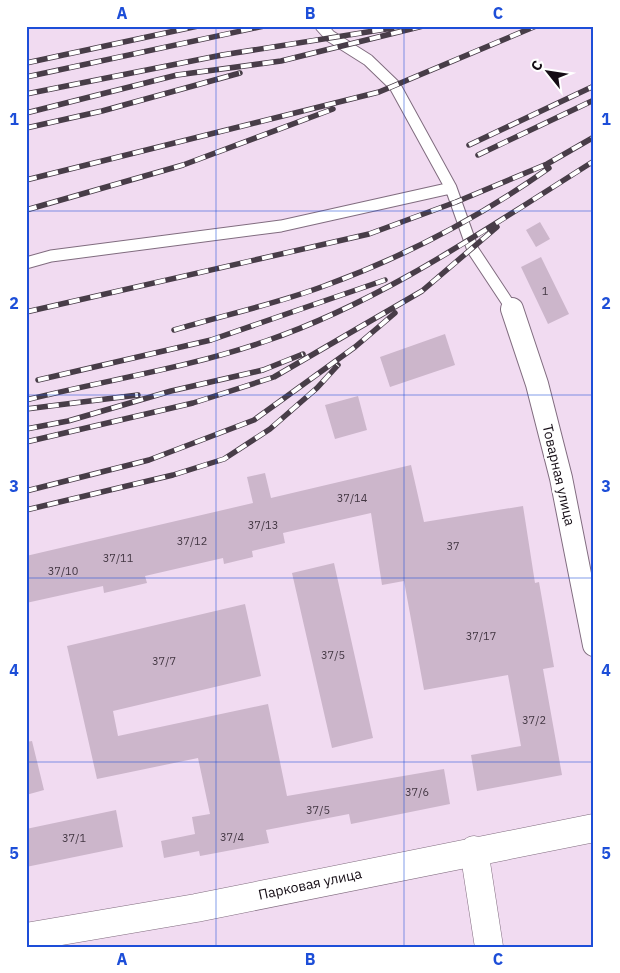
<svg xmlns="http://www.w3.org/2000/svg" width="620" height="973" font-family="'IBM Plex Sans',sans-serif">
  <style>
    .building { fill: #ccb6cb }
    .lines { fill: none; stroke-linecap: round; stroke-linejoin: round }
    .lane-casing { stroke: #806c7f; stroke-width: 13 }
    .street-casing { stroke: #806c7f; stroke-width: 24 }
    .secondary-casing { stroke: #806c7f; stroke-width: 29 }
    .lane { stroke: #fff; stroke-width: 11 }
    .street { stroke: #fff; stroke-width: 22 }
    .secondary { stroke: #fff; stroke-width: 28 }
    .rail-casing { stroke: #483d48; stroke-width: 5.5 }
    .rail { stroke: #fff; stroke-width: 4; stroke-dasharray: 11; stroke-linecap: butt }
    .grid { fill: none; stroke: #1d4ed8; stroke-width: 1; stroke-opacity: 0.55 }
    .labels { text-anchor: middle; stroke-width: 5; stroke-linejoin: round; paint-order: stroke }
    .number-label { font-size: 11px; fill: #423642 }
    .street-label { font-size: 14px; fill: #140c14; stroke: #fff }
    .neatline { fill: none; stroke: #1d4ed8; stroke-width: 2 }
    .grid-label { font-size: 16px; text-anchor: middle; font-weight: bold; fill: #1d4ed8 }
  </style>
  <rect width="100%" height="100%" fill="#f1dbf1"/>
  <!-- building -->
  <path class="building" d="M540,222L550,239L536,247L526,230Z
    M541,257L569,314L548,324L521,267Z
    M445,334L455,365L390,387L380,357Z
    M358,396L367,430L335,439L325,405Z
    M411,465L424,522L523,506L535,583L539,582L554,667L543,669L562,775L477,791L471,755L521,746L508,675L424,690L404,581L382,585L371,513L283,533L285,543L252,551L253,557L224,564L223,558L145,576L147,583L104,593L103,586L26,603V556L253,503L247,477L265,473L271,498Z
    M334,563L373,738L332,748L292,573Z
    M245,604L261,676L113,711L118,736L268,704L287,796L444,769L450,804L351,824L349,814L266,830L269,843L200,856L199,851L164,858L161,841L195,834L192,817L210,814L198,758L97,779L67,646Z
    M32,741L44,790L26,795V742Z
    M116,810L123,847L26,867V829Z"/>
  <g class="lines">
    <defs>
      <path id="lane" d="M321,26L330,36L368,60L395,86L451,188L473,250L512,309
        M26,263L51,256L281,226L451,188"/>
      <path id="street" d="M512,309L537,384L561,478L594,645"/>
      <path id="secondary" d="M474,850L489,947
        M26,937L196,908L594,828"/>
    </defs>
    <!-- lane casing -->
    <use href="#lane" class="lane-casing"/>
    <!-- street casing -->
    <use href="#street" class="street-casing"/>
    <!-- secondary casing -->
    <use href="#secondary" class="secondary-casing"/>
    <!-- lane -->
    <use href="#lane" class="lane"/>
    <!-- street -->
    <use href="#street" class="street"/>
    <!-- secondary -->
    <use href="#secondary" class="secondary"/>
    <defs>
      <path id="rail" d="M26,63L198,26
        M26,77L264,26
        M26,94L222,55L399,27
        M26,113L177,75L281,61L423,26
        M26,128L102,111L240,73
        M469,145L594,86
        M478,155L594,100
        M26,180L379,92L536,26
        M26,210L183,165L333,109
        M26,312L369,234L456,202L547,164L594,137
        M174,330C224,315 276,304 324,286C404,257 480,217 549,168
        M38,380L211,340L385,280
        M26,400C106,380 188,368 266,341C383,301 489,227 594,161
        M26,409L138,395
        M26,429L68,421L171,391L263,370L303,354
        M26,442L193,403L274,377L422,291L497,227
        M26,491L149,460L254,420L355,347L395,313
        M26,510L173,475L224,459L270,429L317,388L338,365"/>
    </defs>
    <!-- rail casing -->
    <use href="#rail" class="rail-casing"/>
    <!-- rail -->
    <use href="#rail" class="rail"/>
  </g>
  <!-- grid -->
  <path class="grid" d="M216,26V947M404,26V947M26,211H594M26,395H594M26,578H594M26,762H594"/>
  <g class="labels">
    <!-- number labels -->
    <g class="number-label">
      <text x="545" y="295">1</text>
      <text x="352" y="502">37/14</text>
      <text x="263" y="529">37/13</text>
      <text x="192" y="545">37/12</text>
      <text x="453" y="550">37</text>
      <text x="118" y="562">37/11</text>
      <text x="63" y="575">37/10</text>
      <text x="481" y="640">37/17</text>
      <text x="333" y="659">37/5</text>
      <text x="164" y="665">37/7</text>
      <text x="534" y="724">37/2</text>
      <text x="417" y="796">37/6</text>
      <text x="318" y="814">37/5</text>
      <text x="232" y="841">37/4</text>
      <text x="74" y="842">37/1</text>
    </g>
    <!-- street labels -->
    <g class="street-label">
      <text transform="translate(559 475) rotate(77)" y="5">Товарная улица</text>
      <text transform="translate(310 884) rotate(-12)" y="5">Парковая улица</text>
    </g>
  </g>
  <!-- border -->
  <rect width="620" height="973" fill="none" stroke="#ffffff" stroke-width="55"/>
  <!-- north arrow -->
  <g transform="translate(548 72) rotate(300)" stroke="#ffffff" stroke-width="4" paint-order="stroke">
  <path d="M0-4L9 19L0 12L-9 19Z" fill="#140c14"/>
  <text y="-8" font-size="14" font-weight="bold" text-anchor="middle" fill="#140c14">С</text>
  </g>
  <rect x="28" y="28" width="564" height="918" class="neatline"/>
  <g class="grid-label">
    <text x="122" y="19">A</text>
    <text x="310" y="19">B</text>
    <text x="498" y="19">C</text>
    <text x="14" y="125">1</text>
    <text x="606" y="125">1</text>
    <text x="14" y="309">2</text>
    <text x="606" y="309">2</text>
    <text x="14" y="492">3</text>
    <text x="606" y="492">3</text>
    <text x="14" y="676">4</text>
    <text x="606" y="676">4</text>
    <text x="14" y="859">5</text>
    <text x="606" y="859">5</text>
    <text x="122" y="965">A</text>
    <text x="310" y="965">B</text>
    <text x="498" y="965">C</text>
  </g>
</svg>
